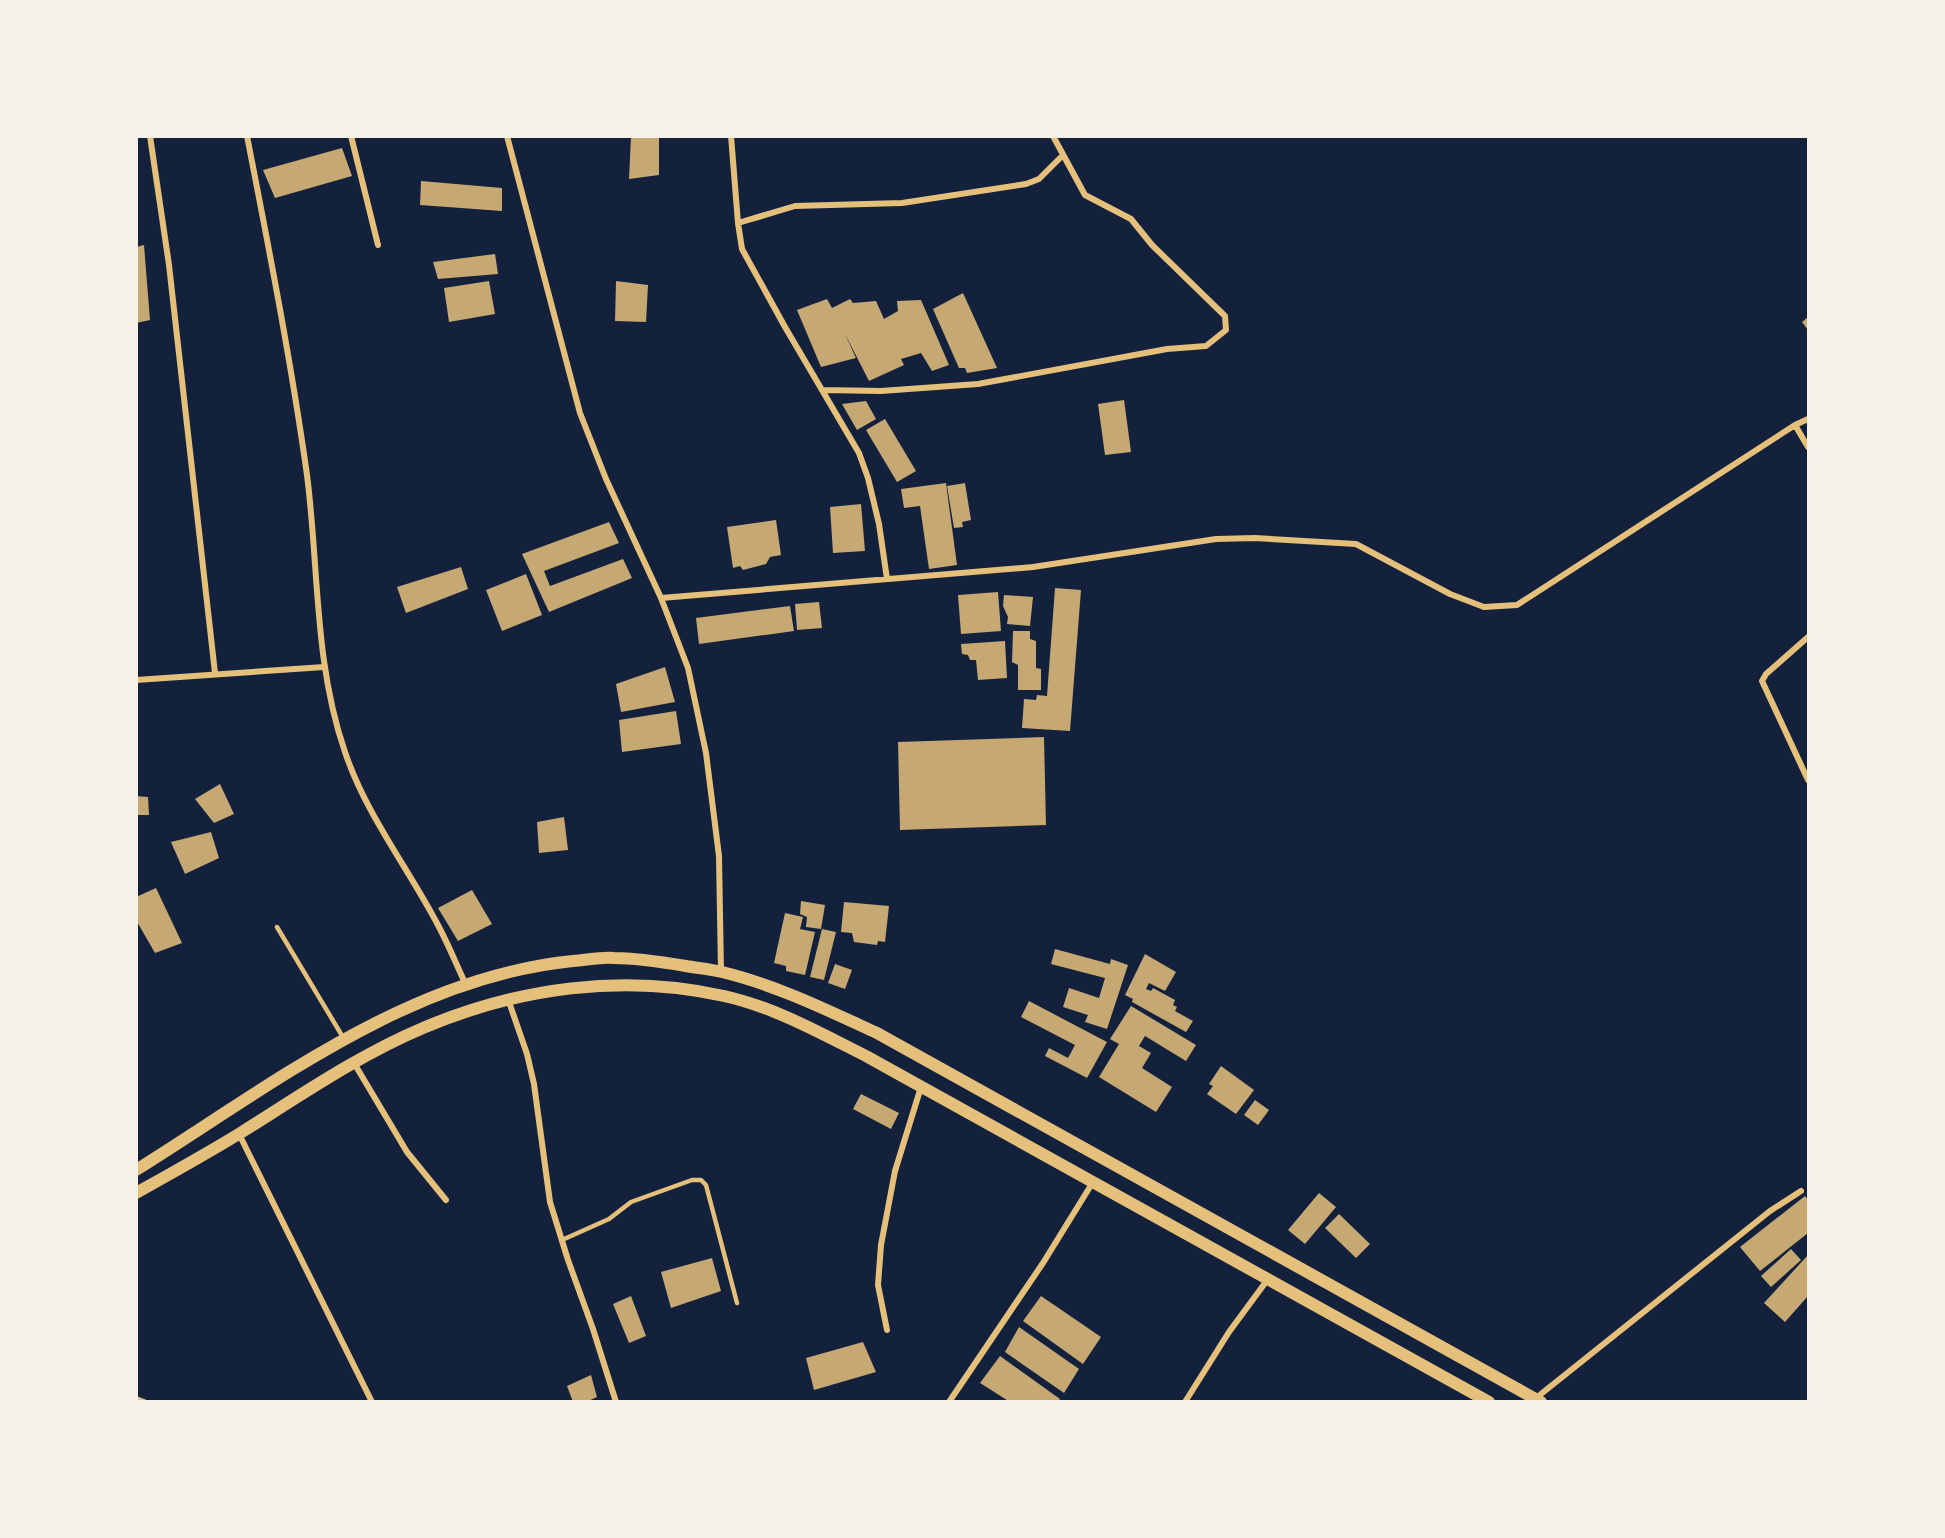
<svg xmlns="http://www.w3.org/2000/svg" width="1945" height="1538" font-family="'PT Serif',serif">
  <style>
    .building { fill: #c6a872 }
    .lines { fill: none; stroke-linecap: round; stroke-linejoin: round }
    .service { stroke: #e5c07b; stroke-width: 4.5 }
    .minor { stroke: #e5c07b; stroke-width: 6 }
    .secondary { stroke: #e5c07b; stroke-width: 12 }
  </style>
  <rect width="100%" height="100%" fill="#14213d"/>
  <!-- building -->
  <path class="building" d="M631,136H659V175L629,179Z
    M342,148L352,176L275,198L263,170Z
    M421,181L502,188V211L420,205Z
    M144,245L150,320L136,323V247Z
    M495,254L498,274L438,279L433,262Z
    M489,281L495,314L449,322L444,288Z
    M616,281L648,285L646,322L615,321Z
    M963,293L997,368L967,373L965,368H959L933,309Z
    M827,299L832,308L850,299L853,303L876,301L884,319L898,311L897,301L921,300L949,365L932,371L921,353L901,359L904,365L869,381L845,334L856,358L821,367L797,310Z
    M1808,317V330L1802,322Z
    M1124,400L1131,452L1105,455L1098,404Z
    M866,401L876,419L857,430L842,404Z
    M885,419L916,471L897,482L866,430Z
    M946,483L957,565L929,569L920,506L904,508L901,489Z
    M965,483L971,520L962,522L963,527L954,528L947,486Z
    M861,504L865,551L833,553L830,507Z
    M776,520L781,555L770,557L766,564L743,570L740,566L733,568L727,527Z
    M609,522L619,543L544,571L550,586L623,559L632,578L549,612L522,554Z
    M461,567L468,589L406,613L397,587Z
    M526,574L542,615L502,631L486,590Z
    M1055,588L1081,590L1070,731L1022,728L1024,699L1036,700L1037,695L1047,696Z
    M998,592L1001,631L961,634L958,595Z
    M1004,595L1033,597L1030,626L1007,624L1008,617L1003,606Z
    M819,602L822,628L797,630L795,604Z
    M790,606L794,631L699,644L696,618Z
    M1013,631H1030V639L1036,641V668L1041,669V690H1018V665L1012,662Z
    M1005,641L1007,678L978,680L976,660H970L968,655L962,654L961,644Z
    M665,667L675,702L621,712L616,684Z
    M676,711L681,744L622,752L619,720Z
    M1044,737L1046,825L900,830L898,742Z
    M220,784L234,814L214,823L195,799Z
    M136,796L148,797L149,815H136Z
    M564,817L568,850L539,853L537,822Z
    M211,832L219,858L185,874L171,842Z
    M156,888L182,943L155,953L136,920V897Z
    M472,890L492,924L458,941L438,908Z
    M801,901L825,905L821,929L806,927L807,917L800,914Z
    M844,902L889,906L885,942L878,941L877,945L854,942L852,933L841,932Z
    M785,913L803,917L800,929L815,932L805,975L786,971V966L774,963Z
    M822,929L836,932L824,980L810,977Z
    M1055,949L1110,964L1111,959L1128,965L1107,1029L1085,1022L1088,1015L1063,1007L1069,988L1099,998L1105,978L1051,964Z
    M1145,954L1176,972L1165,991L1149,983L1146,989L1151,991L1153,988L1175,1000L1173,1005L1177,1007L1175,1011L1193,1021L1186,1032L1132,1002L1133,999L1125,995Z
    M835,964L852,970L845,989L828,983Z
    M1029,1001L1107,1042L1087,1078L1045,1056L1049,1048L1068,1058L1075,1045L1021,1017Z
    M1131,1006L1196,1045L1186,1061L1145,1036L1139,1046L1151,1053L1142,1068L1172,1087L1156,1112L1099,1077L1119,1044L1110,1039Z
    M1221,1066L1254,1090L1236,1114L1207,1094L1213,1086L1209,1084Z
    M861,1094L899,1113L891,1129L853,1109Z
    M1255,1100L1269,1110L1258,1125L1244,1115Z
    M1319,1193L1336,1207L1305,1244L1288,1230Z
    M1805,1196L1808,1200V1233L1760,1271L1740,1247Z
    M1339,1214L1370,1244L1356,1258L1325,1228Z
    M1791,1249L1801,1260L1771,1287L1761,1276Z
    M1808,1255V1296L1785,1322L1764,1303Z
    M712,1258L721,1291L671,1308L661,1272Z
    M631,1296L646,1336L629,1343L613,1304Z
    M1041,1296L1101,1337L1083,1364L1023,1321Z
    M1019,1327L1079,1369L1064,1393L1005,1352Z
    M863,1342L876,1372L814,1390L806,1358Z
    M1000,1356L1060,1399L1058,1402H1010L980,1383Z
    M591,1375L597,1397L586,1402H573L567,1386Z"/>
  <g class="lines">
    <!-- service -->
    <path class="service" d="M277,927L344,1039
      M562,1240L609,1219L631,1202L692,1180H701L706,1185L737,1303"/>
    <!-- minor -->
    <path class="minor" d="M150,136L169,265L215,673
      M247,136C269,249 291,361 307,475C319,568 314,663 345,752C366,815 409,869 439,927C449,946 457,966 466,985
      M351,136L378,245
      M507,136L580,413L606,479L661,598L688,668L706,753L719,856L721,972
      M731,136L738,223L742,249L785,327L859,453L868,478L879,524L887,579
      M738,223L795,206L902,203L1026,184L1039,179L1063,155
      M822,390L881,391L978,384L1167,349L1206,346L1226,330L1225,316L1152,245L1131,219L1085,195L1053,136
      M1795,425L1808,447
      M661,598L1033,567L1216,539L1255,538L1356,544L1450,594L1484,607L1517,605L1795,425L1808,419
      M1808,637L1766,674L1762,681L1808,780
      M136,680L324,667
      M508,999L527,1054L534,1084L550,1202L568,1260L593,1329L616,1402
      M354,1063L407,1152L446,1200
      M239,1134L372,1402
      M887,1330L878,1285L881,1245L895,1171L921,1087
      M1536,1398L1770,1211L1801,1191
      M136,1399L144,1402
      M949,1402L1043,1263L1093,1182
      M1185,1402L1229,1332L1268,1279"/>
    <!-- secondary -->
    <path class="secondary" d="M136,1170C272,1085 409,977 573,961C587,960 600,957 614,958C638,958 662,962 686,966C697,968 710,969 722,972C776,985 827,1010 877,1033L1541,1402
      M136,1193C172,1173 208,1153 242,1132C301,1095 359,1055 423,1028C517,988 624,973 724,996C774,1007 820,1033 866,1056L1489,1402"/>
  </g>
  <!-- border -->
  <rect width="1945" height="1538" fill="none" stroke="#f6f1e7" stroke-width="276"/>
</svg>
